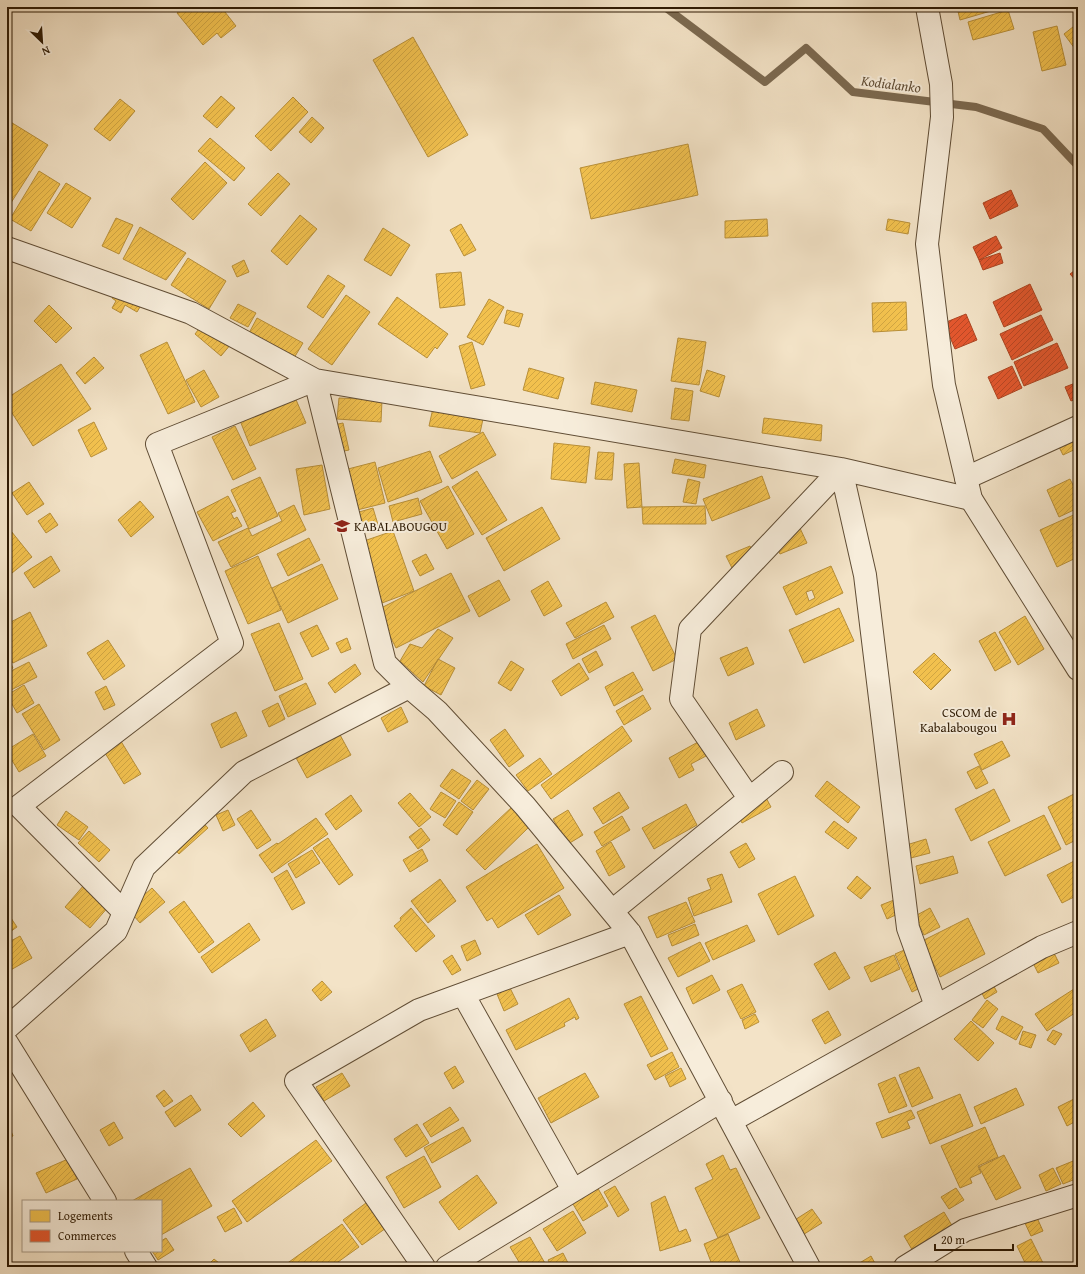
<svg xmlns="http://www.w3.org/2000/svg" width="1085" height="1274" font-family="'Gentium Book Plus',serif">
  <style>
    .homes { fill: url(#homes-hatch); stroke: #b88f38; fill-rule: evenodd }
    .shops { fill: url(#shops-hatch); stroke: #ae4521 }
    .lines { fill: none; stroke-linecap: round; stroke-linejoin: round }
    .stream { stroke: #7c6a51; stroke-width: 8 }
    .minor-casing { stroke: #604d35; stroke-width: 24 }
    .tertiary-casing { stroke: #604d35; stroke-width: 24 }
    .minor { stroke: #f7eddb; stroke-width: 22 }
    .tertiary { stroke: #f7eddb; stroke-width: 22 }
    .labels { text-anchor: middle; stroke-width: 4; stroke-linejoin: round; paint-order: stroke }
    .poi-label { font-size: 13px; fill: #2f1b04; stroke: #f7eddb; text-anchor: start }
    .water-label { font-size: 14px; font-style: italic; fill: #635038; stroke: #f7eddb }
  </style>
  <defs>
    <pattern id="homes-hatch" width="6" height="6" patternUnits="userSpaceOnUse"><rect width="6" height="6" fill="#f2c14e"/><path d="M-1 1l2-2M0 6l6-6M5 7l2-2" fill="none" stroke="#d0a542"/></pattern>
    <pattern id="shops-hatch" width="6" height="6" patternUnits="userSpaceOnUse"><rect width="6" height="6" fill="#e4572e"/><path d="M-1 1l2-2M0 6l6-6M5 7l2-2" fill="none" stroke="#b94725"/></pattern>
  </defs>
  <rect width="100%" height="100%" fill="#f3e3c7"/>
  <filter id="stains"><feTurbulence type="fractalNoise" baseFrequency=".005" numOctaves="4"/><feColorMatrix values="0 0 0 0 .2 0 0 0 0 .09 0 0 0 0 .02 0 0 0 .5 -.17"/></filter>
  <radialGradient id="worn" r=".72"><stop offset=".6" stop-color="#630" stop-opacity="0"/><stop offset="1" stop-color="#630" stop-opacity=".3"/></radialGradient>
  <!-- homes -->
  <path class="homes" d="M185,7H221L236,26L221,38L217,33L203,45L177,13Z
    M957,7H1001V8L960,20Z
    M1008,10L1014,29L973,40L968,22Z
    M1078,23V53L1064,34Z
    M1057,26L1066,65L1042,71L1033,32Z
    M413,37L468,135L428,157L373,60Z
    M221,96L235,108L217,128L203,116Z
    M293,97L308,112L271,151L255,136Z
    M120,99L135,111L110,141L94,129Z
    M312,117L324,128L311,143L299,132Z
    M9,121L48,145L7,209V124Z
    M210,138L245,168L234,181L198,151Z
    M688,144L698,195L591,219L580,168Z
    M205,162L227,183L193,220L171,199Z
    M39,171L60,184L31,231L10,219Z
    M278,173L290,184L261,216L248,204Z
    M66,183L91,198L72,228L47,213Z
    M300,215L317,229L287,265L271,251Z
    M116,218L133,225L119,254L102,246Z
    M767,219L768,236L725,238V221Z
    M888,219L910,223L908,234L886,230Z
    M461,224L476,250L464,256L450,230Z
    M140,227L186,253L166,280L123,259Z
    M383,228L410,245L391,276L364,260Z
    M188,258L226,281L209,309L171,285Z
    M244,260L249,272L237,277L232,266Z
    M461,272L465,305L440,308L436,274Z
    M328,275L345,286L323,318L307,307Z
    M117,288L143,302L137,312L125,305L121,313L112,308L116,301L112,298Z
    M346,295L370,312L332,365L308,349Z
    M397,297L448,334L437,349L435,347L427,358L378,324Z
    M489,299L504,307L483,345L467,337Z
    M906,302L907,330L873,332L872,303Z
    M238,304L256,313L248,327L230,318Z
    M49,305L72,328L56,343L34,321Z
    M507,310L523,314L519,327L504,323Z
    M257,318L303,343L294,358L249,333Z
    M205,321L231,344L221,356L195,334Z
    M678,338L706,342L699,385L671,381Z
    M167,342L195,402L168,414L140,355Z
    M472,342L485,385L471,389L459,346Z
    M94,357L104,368L85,384L76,373Z
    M61,364L91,409L33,446L7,405V398Z
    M529,368L564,378L558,399L523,390Z
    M204,370L219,397L201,407L186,380Z
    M707,370L725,376L719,397L700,391Z
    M595,382L637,390L632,412L591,404Z
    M675,388L693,391L689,421L671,419Z
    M294,395L306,423L250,446L239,418Z
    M339,398L382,400L381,422L337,419Z
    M433,408L483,419L480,433L429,426Z
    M764,418L822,425L821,441L762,433Z
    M94,422L107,449L91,457L78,430Z
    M343,423L349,450L330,454L324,427Z
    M1078,424V448L1063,455L1053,435Z
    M235,426L256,469L233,480L212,437Z
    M483,432L496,455L452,479L439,456Z
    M554,443L590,447L586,483L551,479Z
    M430,451L442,482L388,502L378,468Z
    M598,452L614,453L612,480L595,479Z
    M675,459L706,465L704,478L672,473Z
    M375,462L385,503L357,510L348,469Z
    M639,463L642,507L627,508L624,464Z
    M322,465L330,509L304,515L296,469Z
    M477,471L507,520L482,535L452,487Z
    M762,476L770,498L712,521L703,499Z
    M260,477L278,516L249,529L231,490Z
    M688,479L700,482L696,504L683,502Z
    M1070,479L1078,495V508L1059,517L1047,490Z
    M29,482L44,504L27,515L12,493Z
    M448,486L474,534L447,549L420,501Z
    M228,496L236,511L231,513L234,519L237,517L242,526L213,541L197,512Z
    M418,498L422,514L393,522L389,506Z
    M140,501L154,517L131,537L118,520Z
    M294,505L306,530L231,567L218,542L248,528L252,536L282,521L278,513Z
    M705,506L706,524H643L642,507Z
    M542,507L560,539L504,571L486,538Z
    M373,508L379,528L365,532L359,512Z
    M50,513L58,525L46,533L38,521Z
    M1078,513V557L1057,567L1040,530Z
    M798,524L807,543L780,554L772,536Z
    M7,526L32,557L7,577Z
    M393,531L414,591L382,603L361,542Z
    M309,538L320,560L288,576L277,554Z
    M750,546L757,561L734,572L726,556Z
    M426,554L434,569L420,576L412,561Z
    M51,556L60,571L34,588L24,573Z
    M258,556L281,610L248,624L225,571Z
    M322,564L338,599L288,623L272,588Z
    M831,566L843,593L796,615L783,587ZM812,590L815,598L809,601L806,592Z
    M451,573L470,611L396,648L377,610Z
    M499,580L510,600L479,617L468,596Z
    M548,581L562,606L544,616L531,591Z
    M606,602L614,617L575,638L566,623Z
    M839,608L854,641L804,663L789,630Z
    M30,612L47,646L13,663L7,652V624Z
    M655,615L677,659L653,671L631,627Z
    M1025,616L1044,649L1018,665L999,632Z
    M279,623L303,679L275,691L251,634Z
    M317,625L329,649L312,657L300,633Z
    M604,625L611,639L573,659L566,644Z
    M438,629L453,638L423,682L400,661L410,644L422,648Z
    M995,632L1011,662L995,671L979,641Z
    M347,638L351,649L341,653L336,643Z
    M108,640L125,666L104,680L87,653Z
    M747,647L754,664L728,676L720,658Z
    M596,651L603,665L589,673L582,659Z
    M934,653L951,670L931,690L913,672Z
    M7,656L13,668L7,671Z
    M438,659L455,668L441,695L424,686Z
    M511,661L524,669L511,691L498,683Z
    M29,662L37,677L11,690L7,682V673Z
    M579,663L589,679L561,696L552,681Z
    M355,664L361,674L335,693L328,683Z
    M633,672L643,690L614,706L605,687Z
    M306,683L316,704L288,717L279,696Z
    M24,685L34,703L17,713L7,695Z
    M106,686L115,705L104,710L95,692Z
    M643,695L651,709L624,725L616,711Z
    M278,703L285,719L269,727L262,711Z
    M39,704L60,740L44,750L22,714Z
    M401,707L408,722L388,732L381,718Z
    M757,709L765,726L736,740L729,723Z
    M236,712L247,736L221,748L211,724Z
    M622,726L632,741L551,799L541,785Z
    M505,729L524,756L509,767L490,740Z
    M339,733L351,755L307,778L295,756Z
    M33,734L46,756L19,772L7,752V750Z
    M119,738L141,774L124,784L102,748Z
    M1002,741L1010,756L982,770L974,754Z
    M698,742L706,756L691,764L694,770L679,778L669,758Z
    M540,758L552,774L528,791L516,775Z
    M979,766L988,783L976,789L967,772Z
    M452,769L471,781L459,799L440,786Z
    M477,780L489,789L473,810L461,801Z
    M827,781L860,807L848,823L815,796Z
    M994,789L1010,821L971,841L955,809Z
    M441,792L456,801L445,818L430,809Z
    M619,792L629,808L603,824L593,808Z
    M763,792L771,807L742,823L734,808Z
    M1078,792V839L1066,845L1048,807Z
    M410,793L431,817L419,827L398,803Z
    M351,795L362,811L336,830L325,814Z
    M459,802L473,812L457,835L443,825Z
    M686,804L697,825L654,849L642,828Z
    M512,807L530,826L485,870L466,850Z
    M228,810L235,825L223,831L216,815Z
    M251,810L271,840L257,849L237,819Z
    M568,810L583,835L568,844L553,819Z
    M66,811L88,827L79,840L57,825Z
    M1044,815L1061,849L1005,876L988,842Z
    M197,816L208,828L179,854L168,842Z
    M622,816L630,830L602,846L594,832Z
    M316,818L328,834L272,873L259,855L277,843L278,844Z
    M834,821L857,838L848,849L825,832Z
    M421,828L430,840L418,849L409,837Z
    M89,831L110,850L99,862L78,843Z
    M328,838L353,875L339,885L313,848Z
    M926,839L930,853L907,859L903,846Z
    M611,842L625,867L609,876L596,851Z
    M746,843L755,859L739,868L730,852Z
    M537,844L564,888L498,928L492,918L487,921L466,887Z
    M422,849L428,861L410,872L403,860Z
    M312,850L320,863L296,878L288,864Z
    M953,856L958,873L920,884L916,866Z
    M1078,859V895L1062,903L1047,875Z
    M287,870L305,903L292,910L274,878Z
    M722,874L732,902L694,916L688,898L711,889L707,879Z
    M795,876L814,916L778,935L758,894Z
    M857,876L871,888L861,899L847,888Z
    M440,879L456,901L428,923L411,901Z
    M84,885L109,906L90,928L65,907Z
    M152,888L165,902L140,923L128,909Z
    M559,895L571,915L538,935L525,915Z
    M894,900L900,913L887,919L881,905Z
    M184,901L214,942L199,953L169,912Z
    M686,902L695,922L657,938L648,917Z
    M411,908L435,936L416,952L394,926L401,920L400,918Z
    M930,908L940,927L924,935L915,916Z
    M7,912L17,927L7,934Z
    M968,918L985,954L940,977L922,941Z
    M249,923L260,940L212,973L201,957Z
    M695,924L699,935L672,946L668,935Z
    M747,925L755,941L713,960L705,943Z
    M20,936L32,958L7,972V943Z
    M475,940L481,954L467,961L461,946Z
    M700,942L710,961L678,977L668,958Z
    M909,948L926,985L912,992L895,954Z
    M1052,949L1059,963L1038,973L1031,959Z
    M835,952L850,978L829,990L814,964Z
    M452,955L461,970L452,975L443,961Z
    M894,955L900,969L871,982L864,967Z
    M712,975L720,990L693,1004L686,988Z
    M990,979L997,992L985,999L978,986Z
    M322,981L332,992L321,1001L312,990Z
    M742,984L756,1012L741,1019L727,991Z
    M510,988L518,1004L504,1011L497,994Z
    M1074,989L1078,995V1011L1047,1031L1035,1014Z
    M641,996L668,1049L651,1057L624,1004Z
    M569,998L579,1018L576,1020L575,1017L564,1023L565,1026L516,1050L506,1030Z
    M987,1000L998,1009L983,1028L972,1020Z
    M828,1011L841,1035L825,1044L812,1020Z
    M755,1014L759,1022L745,1029L742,1020Z
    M1002,1016L1023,1027L1016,1040L996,1029Z
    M266,1019L276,1036L250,1052L240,1035Z
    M971,1021L994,1043L978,1061L954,1039Z
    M1053,1030L1062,1034L1055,1045L1047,1040Z
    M1023,1031L1036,1035L1031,1048L1019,1044Z
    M672,1052L679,1067L655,1080L647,1065Z
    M455,1066L464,1082L453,1089L444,1073Z
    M919,1067L933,1098L912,1107L899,1075Z
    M681,1068L686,1079L670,1087L665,1076Z
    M342,1073L350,1086L324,1101L316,1087Z
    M585,1073L599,1097L551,1123L538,1098Z
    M895,1077L907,1106L889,1113L878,1084Z
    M1016,1088L1024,1105L981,1124L974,1107Z
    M164,1090L173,1101L164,1107L156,1096Z
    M960,1094L973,1126L930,1144L917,1112Z
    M191,1095L201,1110L175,1127L165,1112Z
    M1078,1097V1120L1067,1126L1058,1107Z
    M253,1102L265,1116L241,1137L228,1124Z
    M450,1107L459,1120L431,1137L423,1124Z
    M911,1110L915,1118L907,1121L910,1128L882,1138L876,1123Z
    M7,1121L13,1136L7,1138Z
    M114,1122L123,1138L109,1146L100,1130Z
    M417,1124L429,1143L406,1157L394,1139Z
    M463,1127L471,1141L432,1163L424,1148Z
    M985,1127L998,1157L978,1166L981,1173L970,1178L972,1183L960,1188L941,1146Z
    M316,1140L332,1161L247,1222L232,1201Z
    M723,1155L730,1170L736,1168L760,1218L718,1238L695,1188L713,1179L706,1164Z
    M1004,1155L1021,1188L996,1200L979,1167Z
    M424,1156L441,1187L404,1208L386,1177Z
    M68,1159L77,1179L46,1193L36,1173Z
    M1078,1159V1178L1063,1184L1056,1168Z
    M190,1168L212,1206L161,1235V1201H132Z
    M1053,1168L1061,1184L1046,1191L1039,1175Z
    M477,1175L497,1203L459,1230L439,1202Z
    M596,1185L608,1206L583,1221L570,1199Z
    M615,1186L629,1210L618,1217L604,1192Z
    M956,1188L964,1200L949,1209L941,1197Z
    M665,1196L679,1232L686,1229L691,1241L660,1251L651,1203Z
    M370,1200L389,1226L362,1245L343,1220Z
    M1029,1200L1043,1231L1031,1236L1017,1206Z
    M234,1208L242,1223L225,1232L217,1217Z
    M812,1209L822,1223L788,1244L779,1230Z
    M573,1211L586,1233L557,1251L543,1229Z
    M944,1212L957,1234L917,1258L904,1236Z
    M342,1224L359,1247L331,1267H282Z
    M728,1234L742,1267H713L704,1244Z
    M530,1237L546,1265L542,1267H522L510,1247Z
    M166,1238L174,1250L158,1260L152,1251H161V1241Z
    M1031,1239L1045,1267H1027L1017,1246Z
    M563,1253L570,1267H552L548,1260Z
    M871,1256L877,1267H853Z
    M214,1259L224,1267H206Z
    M622,1265V1267H577V1266Z"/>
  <!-- shops -->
  <path class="shops" d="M1011,190L1018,206L990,219L983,203Z
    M996,236L1002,248L979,260L973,247Z
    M1000,253L1003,263L983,270L979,260Z
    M1078,268V283L1070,274Z
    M1030,284L1042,310L1004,327L993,302Z
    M966,314L977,340L955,349L944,323Z
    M1041,315L1053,340L1012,360L1000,334Z
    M1057,343L1068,368L1024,386L1014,362Z
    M1012,366L1022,388L998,399L988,377Z
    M1078,382V398L1071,401L1065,387Z"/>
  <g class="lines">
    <!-- stream -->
    <path class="stream" d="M665,7L765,82L806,48L853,92L976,107L1043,129L1078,166"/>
    <defs>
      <path id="minor" d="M7,248L191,313L315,380L841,469L971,499
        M841,469L865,575L908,928L936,1006
        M966,478L1078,427
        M749,798L681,699L690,629L841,469
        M612,911L782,772
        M124,912L19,806L232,643L157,444L315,380L385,663L409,687L437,711L525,806L630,933L809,1267
        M463,994L573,1190
        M7,1028L116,931L144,867L244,772L409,687
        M7,1043L105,1201
        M731,1121L1042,947L1078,932
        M136,1251L146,1267
        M424,1267L296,1081L419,1010L630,933
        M447,1267L721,1101
        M905,1267L965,1230L1078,1195"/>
      <path id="tertiary" d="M927,7L941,84L942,117L927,244L944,385L971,499L1078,669"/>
    </defs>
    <!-- minor casing -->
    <use href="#minor" class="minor-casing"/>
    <!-- tertiary casing -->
    <use href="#tertiary" class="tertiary-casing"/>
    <!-- minor -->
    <use href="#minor" class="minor"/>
    <!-- tertiary -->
    <use href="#tertiary" class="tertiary"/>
  </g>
  <!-- icons -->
  <defs>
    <symbol id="school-bare" viewBox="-9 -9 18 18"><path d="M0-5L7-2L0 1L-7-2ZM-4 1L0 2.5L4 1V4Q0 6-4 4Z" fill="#8f2418" stroke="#f7eddb" stroke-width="2.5" paint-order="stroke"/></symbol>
    <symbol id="hospital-bare" viewBox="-9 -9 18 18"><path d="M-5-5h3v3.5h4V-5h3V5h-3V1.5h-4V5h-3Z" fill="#8f2418" stroke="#f7eddb" stroke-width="2.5" paint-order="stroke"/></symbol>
  </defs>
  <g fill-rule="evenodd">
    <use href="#school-bare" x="331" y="515" width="22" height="22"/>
    <use href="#hospital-bare" x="998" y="708" width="22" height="22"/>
  </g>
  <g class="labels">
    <!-- poi labels -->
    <g class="poi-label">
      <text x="354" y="531">KABALABOUGOU</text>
      <text x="997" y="717" text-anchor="end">CSCOM de<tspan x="997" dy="15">Kabalabougou</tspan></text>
    </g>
    <!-- water labels -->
    <g class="water-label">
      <text transform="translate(891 84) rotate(7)" y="5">Kodialanko</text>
    </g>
  </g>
  <!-- margin -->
  <rect width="1085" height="1274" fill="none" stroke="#f3e3c7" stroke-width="24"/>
  <rect x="8" y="8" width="1069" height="1258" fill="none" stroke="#2f1b04" stroke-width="2"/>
  <rect x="12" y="12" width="1061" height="1250" fill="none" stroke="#2f1b04"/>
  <!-- legend -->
  <rect x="22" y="1200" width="140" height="52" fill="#f7eddb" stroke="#a79985"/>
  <rect x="30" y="1210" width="20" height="12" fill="#f2c14e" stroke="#a79985"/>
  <text x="58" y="1220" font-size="12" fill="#2f1b04">Logements</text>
  <rect x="30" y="1230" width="20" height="12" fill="#e4572e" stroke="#a79985"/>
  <text x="58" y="1240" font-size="12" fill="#2f1b04">Commerces</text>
  <!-- north arrow -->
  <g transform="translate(42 42) rotate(155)" stroke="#f7eddb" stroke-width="3" paint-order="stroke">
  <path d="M0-3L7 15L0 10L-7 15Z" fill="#2f1b04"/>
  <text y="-6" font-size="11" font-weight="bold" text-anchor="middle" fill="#2f1b04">N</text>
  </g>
  <!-- scale -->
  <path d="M935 1244v6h78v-6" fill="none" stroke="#2f1b04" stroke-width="2"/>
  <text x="941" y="1244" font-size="12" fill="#2f1b04" stroke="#f7eddb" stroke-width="3" paint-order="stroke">20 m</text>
  <rect width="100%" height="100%" filter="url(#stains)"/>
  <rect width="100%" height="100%" fill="url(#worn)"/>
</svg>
